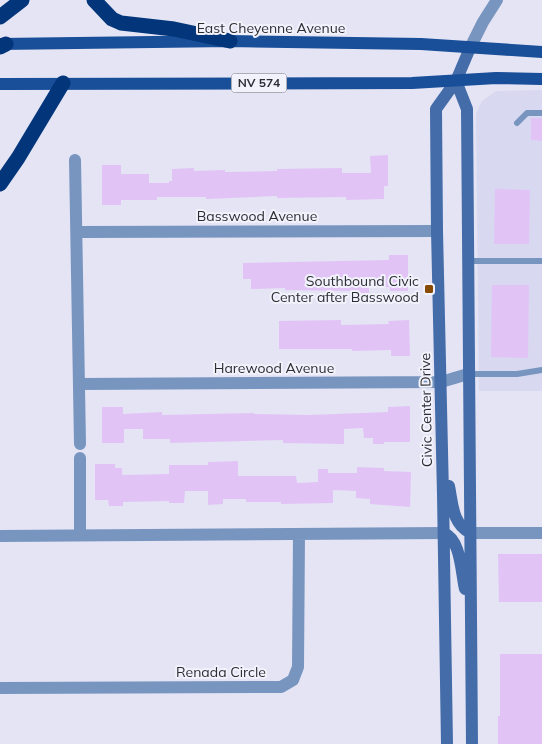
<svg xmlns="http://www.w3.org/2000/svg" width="542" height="744" font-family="Mulish,sans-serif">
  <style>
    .built { fill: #d8d8f1 }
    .building { fill: #e2c3f6 }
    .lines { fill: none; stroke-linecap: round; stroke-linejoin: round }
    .service { stroke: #7895bf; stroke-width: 6 }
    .minor { stroke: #7895bf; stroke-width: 12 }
    .tertiary { stroke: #7895bf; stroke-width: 12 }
    .secondary { stroke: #436ca9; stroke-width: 12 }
    .primary { stroke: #194e98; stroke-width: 12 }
    .motorway { stroke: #023579; stroke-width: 15 }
    .poi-dot { fill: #874b06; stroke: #f2f2fc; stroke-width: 2 }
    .labels { text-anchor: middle; stroke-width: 4; stroke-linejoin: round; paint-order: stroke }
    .shield { fill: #f2f2fc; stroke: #686870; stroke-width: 1 }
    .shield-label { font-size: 12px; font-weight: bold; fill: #2d2d34 }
    .street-label { font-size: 14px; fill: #2d2d34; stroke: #f2f2fc }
    .poi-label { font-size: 14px; fill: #2d2d34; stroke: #f2f2fc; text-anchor: end }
  </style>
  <rect width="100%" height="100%" fill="#e4e4f5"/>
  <!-- built -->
  <path class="built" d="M542,90V391H479L476,114L482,101L496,91Z"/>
  <!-- building -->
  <path class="building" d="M531,118H542V141L531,140Z
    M388,155V186H384V199L346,200V197L277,198V196L206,199V197H157V200H121V205H102V165H121V174H149V183H169V181H172V169L194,168V171L225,170V172L277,171V169L342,168V173H371L370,156Z
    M495,189L530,190L529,244H494Z
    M389,255H408V291H390V287H369V293H354V291L285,290V288L251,289V279H243V263L389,260Z
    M492,285H529L528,358L491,357Z
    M341,320V325L389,324L388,321L409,320L410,356H391V350L352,351V349H279V321Z
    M410,406V442H384V444H373V438H364L363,428L344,429V444L283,443V440L170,443V439H143V429H124V443H102V407H123V414L162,412V415L254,413V414L309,415L388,412V407Z
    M238,461V476H296L297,483L318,482V469H328V473H357V467L384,468V471L411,472L410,507L370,504V499L356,498V491L333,490V503L281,504V502H246V499H223V504L208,505V491H185L184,503H169V501L123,502V506H109L108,500H95V464H115V468H122V475L169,474V465H208V462Z
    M498,554H542V602H499Z
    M500,654H542V744H498V716H500Z"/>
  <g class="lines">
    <!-- service -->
    <path class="service" d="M517,123L527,113H542
      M467,261H542
      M468,374H517L542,370"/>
    <!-- minor -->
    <path class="minor" d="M75,160L80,444
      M77,232L437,231
      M80,384L441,382L468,374
      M80,458V534
      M470,533H542
      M0,536L444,533
      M0,688L281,687L293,680L298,667L299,535"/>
    <!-- tertiary -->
    <path class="tertiary" d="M470,48L483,22L497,0"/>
    <!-- secondary -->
    <path class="secondary" d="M456,81L467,109L472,744
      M449,486C453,506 452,522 470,533
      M444,533C461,540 461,572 465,589
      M447,744L443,494L437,231L436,109L456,81L470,48"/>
    <!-- primary -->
    <path class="primary" d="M0,44L230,41L421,44L542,52
      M0,84L412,83L496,78L542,79"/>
    <!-- motorway -->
    <path class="motorway" d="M94,0L112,19L121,23L174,29L230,41
      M0,17L22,0
      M0,47L6,44
      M0,184L18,158L63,83"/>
  </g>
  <!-- markers -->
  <rect class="poi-dot" x="424" y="284" width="10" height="10" rx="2.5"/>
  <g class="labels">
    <!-- shield labels -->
    <rect class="shield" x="231.5" y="73.5" width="55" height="19" rx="4"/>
    <g class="shield-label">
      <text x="259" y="87">NV 574</text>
    </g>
    <!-- street labels -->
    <g class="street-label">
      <text x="271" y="33">East Cheyenne Avenue</text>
      <text x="257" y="221">Basswood Avenue</text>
      <text x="274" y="373">Harewood Avenue</text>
      <text transform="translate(426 410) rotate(-91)" y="5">Civic Center Drive</text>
      <text x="221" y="677">Renada Circle</text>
    </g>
    <!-- poi labels -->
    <g class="poi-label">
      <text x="419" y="286">Southbound Civic<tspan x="419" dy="16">Center after Basswood</tspan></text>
    </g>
  </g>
</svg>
